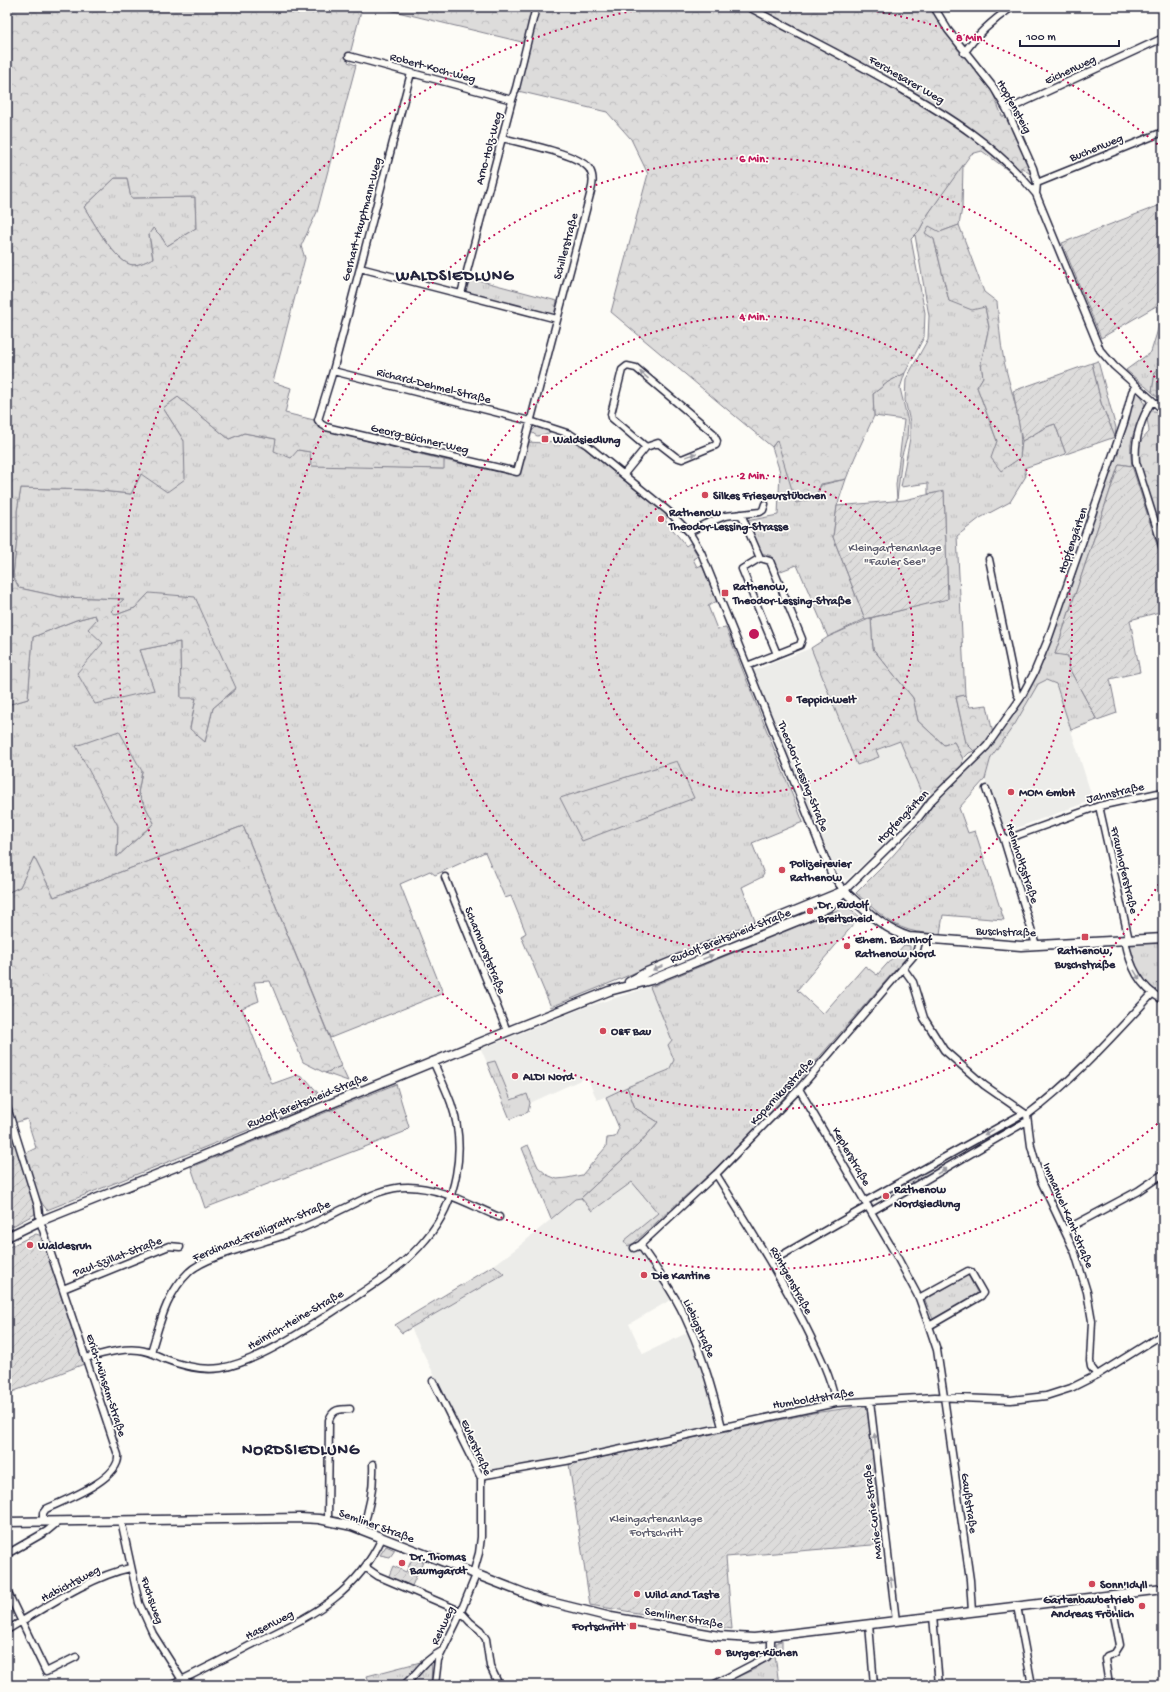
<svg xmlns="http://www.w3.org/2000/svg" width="1170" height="1692" font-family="'Gochi Hand',sans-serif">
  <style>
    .built { fill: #ecece9 }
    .grass { fill: url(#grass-tufts); stroke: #807f8b; fill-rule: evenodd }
    .forest { fill: url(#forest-crowns); stroke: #807f8b; fill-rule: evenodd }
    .garden { fill: url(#garden-furrows); stroke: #807f8b }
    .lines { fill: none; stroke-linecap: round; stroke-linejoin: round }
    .minor-casing { stroke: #22223b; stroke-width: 9 }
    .tertiary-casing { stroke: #22223b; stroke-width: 11 }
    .minor { stroke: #fdfcf7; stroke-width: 6 }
    .tertiary { stroke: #fdfcf7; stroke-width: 8 }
    .oneway { fill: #9a9aa2 }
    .ring { fill: none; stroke: #c2185b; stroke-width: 2; stroke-dasharray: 2 4 }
    .poi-dot { fill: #d1495b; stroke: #fdfcf7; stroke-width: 1.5 }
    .labels { text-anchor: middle; stroke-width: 3.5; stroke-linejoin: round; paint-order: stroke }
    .street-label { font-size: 12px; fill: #22223b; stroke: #fdfcf7 }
    .poi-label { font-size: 12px; font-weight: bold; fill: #22223b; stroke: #fdfcf7; text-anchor: start }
    .park-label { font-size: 12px; fill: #5a5a6b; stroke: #fdfcf7 }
    .district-label { font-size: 16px; font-weight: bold; letter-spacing: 1px; fill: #22223b; stroke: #fdfcf7 }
    .centre { fill: #c2185b; stroke: #fdfcf7; stroke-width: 2 }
    .ring-label { font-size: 12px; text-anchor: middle; font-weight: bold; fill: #c2185b; stroke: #fdfcf7; stroke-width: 3.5; stroke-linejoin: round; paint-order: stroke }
  </style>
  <defs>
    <pattern id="grass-tufts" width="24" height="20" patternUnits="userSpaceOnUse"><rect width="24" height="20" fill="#dddcdb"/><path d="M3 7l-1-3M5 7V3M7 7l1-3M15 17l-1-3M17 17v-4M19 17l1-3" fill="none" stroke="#bdbcbd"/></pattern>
    <pattern id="forest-crowns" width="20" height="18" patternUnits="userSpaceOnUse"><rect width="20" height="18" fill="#dddcdb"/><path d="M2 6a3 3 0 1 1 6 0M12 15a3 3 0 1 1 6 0" fill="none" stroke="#bdbcbd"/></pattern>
    <pattern id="garden-furrows" width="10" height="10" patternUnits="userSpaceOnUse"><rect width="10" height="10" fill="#dddcdb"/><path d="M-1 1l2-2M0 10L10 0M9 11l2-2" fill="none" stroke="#bdbcbd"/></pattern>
  </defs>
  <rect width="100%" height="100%" fill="#fdfcf7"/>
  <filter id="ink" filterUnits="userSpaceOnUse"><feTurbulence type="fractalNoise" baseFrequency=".025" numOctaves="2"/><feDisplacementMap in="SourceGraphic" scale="8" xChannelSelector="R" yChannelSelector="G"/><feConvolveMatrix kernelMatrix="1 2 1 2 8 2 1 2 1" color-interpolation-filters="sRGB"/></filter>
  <g filter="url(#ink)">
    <!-- built -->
    <path class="built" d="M811,648L857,765L879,757L876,751L900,741L926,804L906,824L846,880L835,869L753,671Z
      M1046,680L1056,683L1093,800L1003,833L985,779L991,757L1015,724L1038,684Z
      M650,987L672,1040L668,1045L674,1060L669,1070L597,1100L587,1077L530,1103L526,1094L511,1100L495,1061L487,1063L481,1049L586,1007Z
      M632,1182L658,1213L624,1241L628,1246L634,1243L672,1299L629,1324L643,1354L689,1332L701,1362L716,1419L713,1427L567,1457L484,1472L481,1470L411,1328L503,1275L494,1265L517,1248L575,1199L581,1198L592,1211Z"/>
    <!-- grass -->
    <path class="grass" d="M963,164L962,208L959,225L940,232L934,239L949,301L985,307L989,327L981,363L983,377L977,387L997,441L1020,458L1022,441C1034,435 1043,427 1055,424L1066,454L1024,468L1026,476L1010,502L980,518L957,536L965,695L956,697L966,742L974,751L969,753L963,759L954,742L944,745L918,721L913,698L873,649L871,618L948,598L944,492L928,494V483L901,487L910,438V422L905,400L906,379L928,339L929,316L915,235L919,231L928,214Z
      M115,178H127L131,198L195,197L196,228L167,246L160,235H149L153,259C147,261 140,265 133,265C116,264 93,221 84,207Z
      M470,278L557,301L554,315L466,292Z
      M1163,313V356L1155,373L1152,392L1126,370L1151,352Z
      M1098,361L1116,428L1115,437L1101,403L1092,363Z
      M905,373L900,388L908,422L907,438L902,455L897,500L896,485L904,420L874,416L873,394L888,382Z
      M1136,390C1157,411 1133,421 1131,444C1130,451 1131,459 1132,466L1119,464L1055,654L1068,655L1069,668L1097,720L1071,730L1056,684L1046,680L1038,684L1015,724L991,757L985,779L959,808L968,833L975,831L1004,920L943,915L940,934C930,933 918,933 909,930C888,924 872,907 856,893L888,861L925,819L932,804L988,749L1034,674L1134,392Z
      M178,397L229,439L244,433L276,439L298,450L311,452V465L443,469L444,460L515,475L521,467L528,442L544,443L567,437L583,447L668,516L665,520L686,546L690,543L698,556L693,559L697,567L702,565L717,601L708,606L717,629L726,628L803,822L752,843L764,874L762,877L742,887L755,921L620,979L551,1007L521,936L526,933L511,896L505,898L485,852L435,875L430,871L400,884L443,993L330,1038L243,826L54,897L34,857L20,887L7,893V705L28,699L33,637L76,620L95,615L104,642L154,691L140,650L180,642L181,697L196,698L190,728L205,742L213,708L236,689L149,593L135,608L116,615L110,611L123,599L61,597L19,588L13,576L17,537V511L21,488L91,490L131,494L141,474L184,441L163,408ZM142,771L138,793L154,823L117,857L118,826Z
      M536,427L552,431L547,434L537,436L531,432Z
      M777,440L815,498L821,485L846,479L837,506L833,537L865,619L828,637L797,565L778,572L772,556L761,553L746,521L778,515L780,472L772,447Z
      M847,906L860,917L797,990L823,1014L865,966L877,975L904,945L910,946V953L761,1124L715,1169L634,1243L628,1246L624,1241L658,1213L632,1182L592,1211L581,1198L639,1144L658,1122L635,1108L627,1087L669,1070L674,1060L668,1045L672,1040L650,987Z
      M1163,942V997C1142,987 1137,969 1129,949L1131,944Z
      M495,1061L511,1100L527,1094L530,1103L528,1112L510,1119L487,1063Z
      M341,1066L348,1081L325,1073Z
      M1016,1120L1018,1123L967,1153L965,1149Z
      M951,1157L953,1161L889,1197L886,1193Z
      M494,1265L504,1274L402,1333L395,1325Z
      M968,1275L978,1294L933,1319L925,1300Z
      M386,1546L395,1550L390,1557L380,1555Z
      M782,1641V1649L776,1653L775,1655L779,1685H719L755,1669L773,1657L777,1642Z
      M432,1659L431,1685H370L367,1676Z"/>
    <!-- forest -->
    <path class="forest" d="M7,7H362L348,62L356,65L317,212L301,246L305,258L273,382L291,388L285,413L314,420L324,430L444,460V469L311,466L310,452L298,450L291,458L274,451L276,439L244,433L229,439L178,397L163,408L184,441L185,479L167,492L141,474L131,494L91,490L21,488L17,511V537L13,576L19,588L61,597L124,599L111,611L116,615L135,608L149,593L195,597L236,688L213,708L205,742L190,729L196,698H181L180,642L140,650L154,690L95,704L77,673L103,643L88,629L97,619L95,615L76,620L33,637L28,699L7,705ZM115,178H127L131,198L195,197L196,228L167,246L160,235L153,228L149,234L153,258C147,261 140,265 133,265C116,264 93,221 84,207Z
      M377,7H931L944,29L992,91L1002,116L1008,117L1034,177L1021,167V180L982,151L971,154L928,214L919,231L911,239L925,313L924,337L905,373L888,382L873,394L874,416L855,457L846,479L821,484L815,498L796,503L777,440L772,447L611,312L648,174L631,139L607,112L518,91L530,44Z
      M959,225L984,292L997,302C999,321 1000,342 1004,361C1011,393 1024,424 1020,458L1001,471L991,458L997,441L977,387L983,377L981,363L989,327L985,307L972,310L949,301L934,239L925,233L929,226L940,232Z
      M1163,356V402L1152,392L1155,373Z
      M1151,411H1155L1163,416V536L1138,457C1137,444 1140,442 1149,432C1149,424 1144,418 1151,411Z
      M871,618L873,649L913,698L918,721L944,745L954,742L963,759L962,766L928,799L926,804L900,741L876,750L879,757L857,765L811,648L828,637Z
      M965,695L970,707L987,705L993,734L984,746L974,751L966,743L956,697Z
      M119,731L142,771L138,793L154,823L117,857L118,826L76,746Z
      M677,761L694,798L582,841L560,798Z
      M243,826L341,1066L325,1073L303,1062L270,981L254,982L259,1001L242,1008L272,1084L297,1075L307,1080L318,1093L311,1105L47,1210C36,1198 28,1169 26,1153L36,1148L27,1119L14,1123L7,1101V893L20,887L34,857L54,897Z
      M396,1084L409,1127L404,1132L205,1208L191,1167Z
      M627,1087L635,1108L658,1122L639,1144L581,1198L575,1199L551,1219L522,1148L528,1145L538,1167L547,1175L557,1179L567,1178L582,1175L606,1147L607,1138L615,1137L619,1128L606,1097Z"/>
    <!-- garden -->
    <path class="garden" d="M1163,204V302L1101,338L1062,243Z
      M1092,363L1101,403L1115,437L1066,454L1055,424C1043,427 1034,435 1022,441L1013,391Z
      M1119,464L1132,466L1163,564V611L1130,620L1140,672L1110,679L1117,713L1097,720L1069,668L1068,656L1055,654Z
      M944,491L948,599L865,619L833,537L837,506L904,500Z
      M7,1119L35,1208V1214L7,1229Z
      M36,1234L42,1236L84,1364L7,1394V1248Z
      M864,1406L867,1407L884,1544L726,1557L732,1629L590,1605L569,1464L813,1413Z
      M413,1557L423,1561L411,1588L388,1578L393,1566L406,1572Z"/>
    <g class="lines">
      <defs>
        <path id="minor" d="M749,7C798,34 848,58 896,86C950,117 996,145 1036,194L1100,350L1114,366L1163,410
          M934,7L948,30L994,88L1007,110L1033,168L1037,183L1036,194
          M964,53C977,34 993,20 1012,7
          M349,56L512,100
          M411,73L333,371L318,420L321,424L326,427L517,472L591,191C593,184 594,177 590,170C582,154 520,143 502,138
          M1007,110L1163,38
          M1037,183L1163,132
          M360,268L557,319
          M461,294L512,100L516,88L536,7
          M333,371L530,421L570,434L587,445L668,511L689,532L701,552L831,873L844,891L919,817L931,801L987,746L1020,699L1034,673L1049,637L1124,423L1132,392L1136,385
          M1152,401C1141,419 1134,441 1136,462L1163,548
          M624,474L646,447L658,443L676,457L682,459L716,445L717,441L713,433L636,368L627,366L622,370L611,414L612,418L646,447
          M741,514L760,558L770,561L802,639L800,645L747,666
          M689,532L705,524L725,516L760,512L763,510L765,504
          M760,558L742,569L777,654
          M989,559L1017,694L1020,699
          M986,789L1004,840L1036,945
          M1099,806L1129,940
          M1004,840L1099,806L1163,792
          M445,877L507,1031
          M1125,940C1130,966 1139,987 1163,1000
          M903,968L913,982L924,1018L944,1050L984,1085L1027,1115L1031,1146L1041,1181L1075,1253L1087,1292L1092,1321L1090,1361L1091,1367L1097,1375
          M799,1089L895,1253L919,1298L929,1326L937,1350L944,1397L970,1580L972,1612
          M7,1107L38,1206L40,1221L118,1455C121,1479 65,1500 46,1509L43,1513V1521
          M1027,1115C1074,1080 1113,1036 1153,993
          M716,1174C747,1224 779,1274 806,1327C818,1351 831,1377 836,1403
          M866,1201L1024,1113
          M872,1211L1027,1121
          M1065,1230L1138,1191L1163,1174
          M640,1245C658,1271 677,1297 689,1326C704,1359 713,1393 722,1427
          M634,1248L640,1245L716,1174L799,1089L916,953L920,938
          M770,1262L868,1206
          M63,1289L169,1246L180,1247
          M919,1298L968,1271L971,1272L983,1293L981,1296L929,1326
          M151,1352C160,1323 166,1294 189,1272C205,1256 259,1244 282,1236C306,1228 328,1216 351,1205C369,1196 387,1187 408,1187C440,1187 470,1205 499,1217
          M86,1358C103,1354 121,1348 139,1350C149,1351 156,1355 165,1359C183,1366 201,1371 221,1368C256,1362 300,1333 331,1313C363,1291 401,1270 426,1239C457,1203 467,1148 451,1103C446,1089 439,1075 433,1061
          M433,1381L481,1478V1537L479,1553L473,1574
          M870,1401L896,1621
          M480,1476L566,1461L836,1403L935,1397L1011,1400L1046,1396L1071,1388L1097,1375L1163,1334
          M121,1520L139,1603L153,1634L182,1680
          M328,1520L329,1420C333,1409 339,1409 350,1409
          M362,1530C370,1508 374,1488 373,1464
          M7,1554L47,1531L59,1521
          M365,1567L378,1576L460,1611L470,1622L480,1630L486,1639L490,1666L499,1685
          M7,1591L46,1672L76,1657
          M1017,1606L1032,1685
          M933,1616L939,1685
          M869,1624L874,1685
          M7,1630C43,1609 91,1576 130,1568
          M172,1685C199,1671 226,1658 253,1644C309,1616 354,1598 382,1538
          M404,1685C419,1672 423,1661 442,1651
          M435,1685L438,1660L457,1621L476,1575
          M713,1685L767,1657L771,1649V1636
          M1109,1685L1105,1659L1107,1656L1115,1653L1120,1645L1110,1595"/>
        <path id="tertiary" d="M844,891C863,908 883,929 909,937L1021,946L1163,938
          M629,982L647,972L841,892
          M7,1237L40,1221L178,1166L516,1028L609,991L651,980L814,914L829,907L844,891
          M7,1522L300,1518L319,1519L352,1526L542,1600L611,1617L719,1636L754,1638L771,1636L1163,1589"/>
      </defs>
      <!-- minor casing -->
      <use href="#minor" class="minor-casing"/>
      <!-- tertiary casing -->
      <use href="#tertiary" class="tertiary-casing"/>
      <!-- minor -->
      <use href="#minor" class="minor"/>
      <!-- tertiary -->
      <use href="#tertiary" class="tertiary"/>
    </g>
    <!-- one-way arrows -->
    <defs><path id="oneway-solid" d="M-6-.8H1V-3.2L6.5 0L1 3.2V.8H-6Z"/></defs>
    <g class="oneway">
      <use href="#oneway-solid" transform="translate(644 375) rotate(-139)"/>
      <use href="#oneway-solid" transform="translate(691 455) rotate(-19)"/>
      <use href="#oneway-solid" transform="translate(708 957) rotate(-22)"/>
      <use href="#oneway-solid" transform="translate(658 968) rotate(158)"/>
      <use href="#oneway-solid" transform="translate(1137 975) rotate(59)"/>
      <use href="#oneway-solid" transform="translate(989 1132) rotate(151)"/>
      <use href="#oneway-solid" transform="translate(942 1171) rotate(-30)"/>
      <use href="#oneway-solid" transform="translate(875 1439) rotate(-97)"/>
      <use href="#oneway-solid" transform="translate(891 1582) rotate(-97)"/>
    </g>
  </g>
  <!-- distance rings -->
  <g class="ring">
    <circle cx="754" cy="634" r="159"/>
    <circle cx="754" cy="634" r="318"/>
    <path d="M1162 879A476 476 0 1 1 1162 389"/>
    <path d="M1162 1120A635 635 0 1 1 649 8M859 8A635 635 0 0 1 1162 148"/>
  </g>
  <!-- markers -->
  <g class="poi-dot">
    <rect x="541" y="435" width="8" height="8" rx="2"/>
    <circle cx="705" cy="495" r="4"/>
    <circle cx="661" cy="519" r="4"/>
    <rect x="721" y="589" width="8" height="8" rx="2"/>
    <circle cx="789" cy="699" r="4"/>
    <circle cx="1011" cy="792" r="4"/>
    <circle cx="782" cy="870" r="4"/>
    <circle cx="810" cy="911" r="4"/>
    <rect x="1081" y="933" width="8" height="8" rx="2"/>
    <circle cx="847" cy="946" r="4"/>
    <circle cx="603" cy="1031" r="4"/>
    <circle cx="515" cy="1076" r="4"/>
    <circle cx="886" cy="1196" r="4"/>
    <circle cx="30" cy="1245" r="4"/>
    <circle cx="644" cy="1275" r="4"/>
    <circle cx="402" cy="1563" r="4"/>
    <circle cx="1092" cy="1584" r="4"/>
    <circle cx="637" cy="1594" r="4"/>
    <circle cx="1142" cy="1606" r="4"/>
    <rect x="629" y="1622" width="8" height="8" rx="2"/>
    <circle cx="718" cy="1652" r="4"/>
  </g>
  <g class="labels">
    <!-- street labels -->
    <g class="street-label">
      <text transform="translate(433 67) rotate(15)" y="4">Robert-Koch-Weg</text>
      <text transform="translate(1070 69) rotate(-25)" y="4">Eichenweg</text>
      <text transform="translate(907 79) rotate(30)" y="4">Ferchesarer Weg</text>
      <text transform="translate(1015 106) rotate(61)" y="4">Hopfensteig</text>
      <text transform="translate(1096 147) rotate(-22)" y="4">Buchenweg</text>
      <text transform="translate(488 148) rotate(-75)" y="4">Arno-Holz-Weg</text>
      <text transform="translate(361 219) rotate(-75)" y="4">Gerhart-Hauptmann-Weg</text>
      <text transform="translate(565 246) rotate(-75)" y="4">Schillerstraße</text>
      <text transform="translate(434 385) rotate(14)" y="4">Richard-Dehmel-Straße</text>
      <text transform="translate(420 438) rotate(13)" y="4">Georg-Büchner-Weg</text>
      <text transform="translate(1072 540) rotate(-71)" y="4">Hopfengärten</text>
      <text transform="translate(804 776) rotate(68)" y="4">Theodor-Lessing-Straße</text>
      <text transform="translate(1115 792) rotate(-13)" y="4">Jahnstraße</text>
      <text transform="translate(902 816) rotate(-46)" y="4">Hopfengärten</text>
      <text transform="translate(1023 863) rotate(72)" y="4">Helmholtzstraße</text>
      <text transform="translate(1125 870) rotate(77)" y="4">Fraunhoferstraße</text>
      <text transform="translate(1006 931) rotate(2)" y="4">Buschstraße</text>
      <text transform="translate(730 935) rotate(-22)" y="4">Rudolf-Breitscheid-Straße</text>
      <text transform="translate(486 950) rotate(68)" y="4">Scharnhorststraße</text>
      <text transform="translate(781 1091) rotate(-47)" y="4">Kopernikusstraße</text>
      <text transform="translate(307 1100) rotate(-22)" y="4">Rudolf-Breitscheid-Straße</text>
      <text transform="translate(852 1156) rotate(60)" y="4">Keplerstraße</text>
      <text transform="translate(1069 1215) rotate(67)" y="4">Immanuel-Kant-Straße</text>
      <text transform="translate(261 1230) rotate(-22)" y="4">Ferdinand-Freiligrath-Straße</text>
      <text transform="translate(117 1256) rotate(-21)" y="4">Paul-Szillat-Straße</text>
      <text transform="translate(792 1280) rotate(61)" y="4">Röntgenstraße</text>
      <text transform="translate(295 1319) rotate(-30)" y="4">Heinrich-Heine-Straße</text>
      <text transform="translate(700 1328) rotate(66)" y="4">Liebigstraße</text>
      <text transform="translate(107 1385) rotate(72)" y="4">Erich-Mühsam-Straße</text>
      <text transform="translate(813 1398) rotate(-9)" y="4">Humboldtstraße</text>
      <text transform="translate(477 1447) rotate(66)" y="4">Eulerstraße</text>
      <text transform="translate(970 1503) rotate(82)" y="4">Gaußstraße</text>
      <text transform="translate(872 1512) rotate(-97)" y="4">Marie-Curie-Straße</text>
      <text transform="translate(377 1525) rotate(20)" y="4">Semliner Straße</text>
      <text transform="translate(70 1583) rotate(-28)" y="4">Habichtsweg</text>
      <text transform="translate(153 1600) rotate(71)" y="4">Fuchsweg</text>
      <text transform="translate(684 1617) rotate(10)" y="4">Semliner Straße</text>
      <text transform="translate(269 1624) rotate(-27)" y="4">Hasenweg</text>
      <text transform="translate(442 1625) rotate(-65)" y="4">Rehweg</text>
    </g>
    <!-- poi labels -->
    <g class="poi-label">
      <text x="553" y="443">Waldsiedlung</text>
      <text x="713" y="499">Silkes Frieseurstübchen</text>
      <text x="669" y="516">Rathenow<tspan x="669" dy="14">Theodor-Lessing-Strasse</tspan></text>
      <text x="733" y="590">Rathenow,<tspan x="733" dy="14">Theodor-Lessing-Straße</tspan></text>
      <text x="797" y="703">Teppichwelt</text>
      <text x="1019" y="796">MOM GmbH</text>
      <text x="790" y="867">Polizeirevier<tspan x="790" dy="14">Rathenow</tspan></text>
      <text x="818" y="908">Dr. Rudolf<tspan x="818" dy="14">Breitscheid</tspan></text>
      <text x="855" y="943">Ehem. Bahnhof<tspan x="855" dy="14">Rathenow Nord</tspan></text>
      <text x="1085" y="954" text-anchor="middle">Rathenow,<tspan x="1085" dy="14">Buschstraße</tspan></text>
      <text x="611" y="1035">O&amp;F Bau</text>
      <text x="523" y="1080">ALDI Nord</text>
      <text x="894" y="1193">Rathenow<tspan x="894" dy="14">Nordsiedlung</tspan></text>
      <text x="38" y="1249">Waldesruh</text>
      <text x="652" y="1279">Die Kantine</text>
      <text x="410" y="1560">Dr. Thomas<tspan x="410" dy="14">Baumgardt</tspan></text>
      <text x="1100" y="1588">Sonn'Idyll</text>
      <text x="645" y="1598">Wild and Taste</text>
      <text x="1134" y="1603" text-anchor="end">Gartenbaubetrieb<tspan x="1134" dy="14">Andreas Fröhlich</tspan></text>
      <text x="625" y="1630" text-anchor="end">Fortschritt</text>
      <text x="726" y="1656">Burger-Küchen</text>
    </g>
    <!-- park labels -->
    <g class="park-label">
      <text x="895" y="551">Kleingartenanlage<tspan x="895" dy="14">"Fauler See"</tspan></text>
      <text x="656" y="1522">Kleingartenanlage<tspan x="656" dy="14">Fortschritt</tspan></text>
    </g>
    <!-- district labels -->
    <g class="district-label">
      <text x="455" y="280">WALDSIEDLUNG</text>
      <text x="301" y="1454">NORDSIEDLUNG</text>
    </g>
  </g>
  <circle cx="754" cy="634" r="6" class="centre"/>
  <g class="ring-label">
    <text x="971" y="41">8 Min.</text>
    <text x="754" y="162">6 Min.</text>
    <text x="754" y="320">4 Min.</text>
    <text x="754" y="479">2 Min.</text>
  </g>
  <!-- margin -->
  <rect width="1170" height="1692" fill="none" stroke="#fdfcf7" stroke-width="24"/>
  <rect x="12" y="12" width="1146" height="1668" fill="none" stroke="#22223b" stroke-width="1.5" filter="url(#ink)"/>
  <!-- scale -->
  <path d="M1020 40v6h99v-6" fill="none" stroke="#22223b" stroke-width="2"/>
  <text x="1026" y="40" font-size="12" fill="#22223b" stroke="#fdfcf7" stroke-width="3" paint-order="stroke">100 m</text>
</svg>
